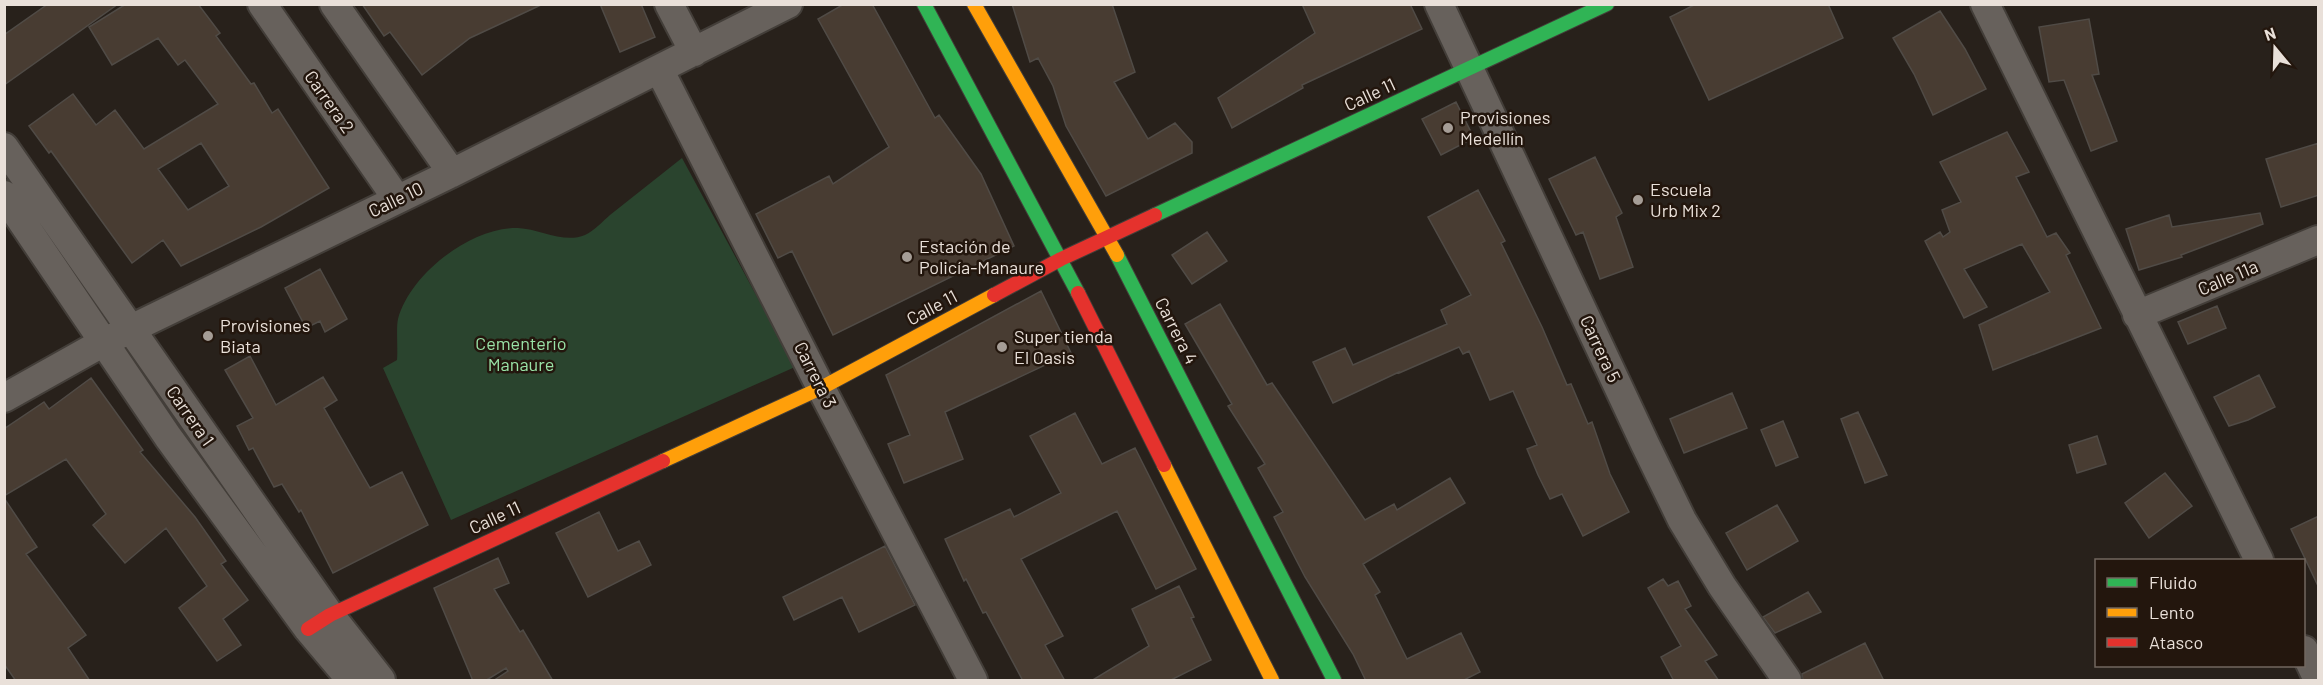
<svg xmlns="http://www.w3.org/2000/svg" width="2323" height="685" font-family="Barlow,sans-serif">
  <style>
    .green { fill: #2a442e }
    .building { fill: #483c32; stroke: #504b46; stroke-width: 1.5; fill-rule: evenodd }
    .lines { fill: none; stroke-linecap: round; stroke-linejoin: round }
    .street-casing { stroke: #433e39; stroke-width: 32 }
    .fast-casing { stroke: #433e39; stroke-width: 16 }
    .slow-casing { stroke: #433e39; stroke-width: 16 }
    .jam-casing { stroke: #433e39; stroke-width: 16 }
    .street { stroke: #67615c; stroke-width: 28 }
    .fast { stroke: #30b455; stroke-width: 14 }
    .slow { stroke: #ff9f0a; stroke-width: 14 }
    .jam { stroke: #e5322d; stroke-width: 14 }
    .poi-dot { fill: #a59d96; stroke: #23160d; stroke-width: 2 }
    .labels { text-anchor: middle; stroke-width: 5; stroke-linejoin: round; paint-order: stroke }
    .street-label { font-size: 18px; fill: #e9e0d9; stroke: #23160d }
    .poi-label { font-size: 18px; fill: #e9e0d9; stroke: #23160d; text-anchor: start }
    .park-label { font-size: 18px; fill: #99e3a7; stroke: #23160d }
  </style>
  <rect width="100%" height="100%" fill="#28211b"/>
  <!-- green -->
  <path class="green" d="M682,158L795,367L451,520L383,368L397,360C398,349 396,328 398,319C410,274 471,227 518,228C540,229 564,244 585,235C594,231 603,221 610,215C634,196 658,177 682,158Z"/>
  <!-- building -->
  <path class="building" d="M48,4H118L4,85V35Z
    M126,4H198L220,33L216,36L251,84L254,83L272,113L278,109L329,188L261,227L181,266L163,240L132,263L51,151L49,153L29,126L73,94L96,125L115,110L144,149L218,104L185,60L178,65L158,38L112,65L89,27ZM201,143L229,186L188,210L158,169Z
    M362,4H543L470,38L422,75L390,32L384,36Z
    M600,4H641L655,37L620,52Z
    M844,4H872L935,118L939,115L981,174L1014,246L833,335L792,251L778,258L756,214L829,176L833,184L889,147L818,19Z
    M1012,4H1112L1135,72L1114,82L1148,139L1175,123L1192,142V153L1106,196L1066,126L1053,86L1038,58L1030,62Z
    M1302,4H1410L1422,29L1302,85L1303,88L1232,128L1218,98L1315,33Z
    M1696,4H1828L1843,38L1709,100L1670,17Z
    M1940,11L1965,49L1986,89L1933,115L1914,74L1893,38Z
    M2089,19L2099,74L2092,75L2117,141L2091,151L2064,80L2049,82L2039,27Z
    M1456,102L1474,138L1441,155L1422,119Z
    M2007,132L2029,172L2016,177L2047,237L2056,233L2070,253L2066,255L2101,328L1993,370L1979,325L2050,292L2022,244L1964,269L1987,307L1964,318L1925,241L1940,232L1943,237L1950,232L1942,210L1961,202L1940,162Z
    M2319,143V195L2281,207L2266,159Z
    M1595,157L1622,213L1616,217L1633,267L1600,279L1583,232L1576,235L1549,179Z
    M1478,190L1505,241L1501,243L1542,327L1567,385L1571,384L1588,424L1592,422L1610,474L1629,512L1583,536L1562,494L1550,499L1538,475L1527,449L1537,445L1513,391L1490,400L1469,351L1463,354L1459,347L1399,373V372L1333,403L1313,362L1345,348L1353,365L1447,324L1441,310L1471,295L1428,217Z
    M2260,213L2263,224L2181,255L2182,257L2139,270L2126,229L2169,215L2172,227Z
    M1207,232L1227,261L1192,284L1172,255Z
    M320,269L347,319L325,332L320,321L306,328L285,288Z
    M1041,291L1071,353L945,412L963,459L904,483L888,444L910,435L886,375Z
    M1220,304L1267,385L1272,383L1365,520L1394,504L1397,510L1450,478L1465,503L1363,564L1380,592L1375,595L1407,659L1461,633L1480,672L1462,681H1362L1365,679L1353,654L1305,577L1274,517L1283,512L1258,468L1265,464L1228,406L1232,404L1185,324Z
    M2217,306L2226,328L2188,344L2178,322Z
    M250,356L276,405L323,377L337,400L324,408L370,488L402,472L428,525L333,573L301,510L299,512L282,484L274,487L253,448L249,450L237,426L253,418L225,370Z
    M2259,375L2275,407L2248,420L2229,426L2214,397Z
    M91,378L143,450L140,452L195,517L226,561L221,564L248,600L223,619L241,645L217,661L179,608L207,586L166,528L125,563L93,525L106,514L66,459L4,496V429L44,402L49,409Z
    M1732,393L1747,428L1684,453L1670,419Z
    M1858,412L1887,475L1865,483L1841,419Z
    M1075,413L1102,464L1135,448L1196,569L1156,589L1117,511L1021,559L1063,636L1045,645L1065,681H1023L986,612L983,613L966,579L964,581L945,539L1010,509L1014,517L1061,493L1030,436Z
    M1783,421L1798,457L1776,466L1761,430Z
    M2097,436L2106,464L2077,473L2069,445Z
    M2165,473L2192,506L2149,538L2125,503Z
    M4,498L37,547L26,554L86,635L68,648L90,681H16L4,664Z
    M1777,505L1798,541L1747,570L1726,533Z
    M599,512L618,551L639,541L651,565L588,597L556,533Z
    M2319,516V588L2291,529Z
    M885,546L915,605L859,632L842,597L794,620L783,597Z
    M498,558L509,583L494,589L520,632L523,630L553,681H493L508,671L506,668L485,681H473L434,588Z
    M1663,579L1668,586L1678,581L1691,606L1685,609L1717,655L1705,661L1719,681H1674L1661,657L1681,646L1648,588Z
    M1179,586L1194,617L1191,618L1211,660L1169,681H1091L1149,646L1132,609Z
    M1808,592L1821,612L1775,633L1763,617Z
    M1865,643L1884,681H1803L1802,674Z"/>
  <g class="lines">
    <defs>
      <path id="street" d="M262,4L397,199
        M334,4L452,173
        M669,4L694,52
        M1439,4L1645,444L1682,520L1722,586L1787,680
        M1985,4L2259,560
        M659,69L821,388L973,680
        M4,147L330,615L381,680
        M4,195L168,437L308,629L351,680
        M2137,315L2318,240
        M4,398L104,342L452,173L788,4
        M2304,650L2318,680"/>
      <path id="fast" d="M924,4L1078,293
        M1155,215L1607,4
        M1117,255L1334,680"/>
      <path id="slow" d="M974,4L1117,255
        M663,461L821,388L994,295
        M1164,465L1272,680"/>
      <path id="jam" d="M1078,293L1164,465
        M994,295L1061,259L1155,215
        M308,629L330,615L663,461"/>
    </defs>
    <!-- street casing -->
    <use href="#street" class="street-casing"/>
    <!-- fast casing -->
    <use href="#fast" class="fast-casing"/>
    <!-- slow casing -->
    <use href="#slow" class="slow-casing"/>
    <!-- jam casing -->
    <use href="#jam" class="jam-casing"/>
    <!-- street -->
    <use href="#street" class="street"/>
    <!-- fast -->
    <use href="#fast" class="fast"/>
    <!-- slow -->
    <use href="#slow" class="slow"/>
    <!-- jam -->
    <use href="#jam" class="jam"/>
  </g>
  <!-- markers -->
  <g class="poi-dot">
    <circle cx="1448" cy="128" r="6"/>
    <circle cx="1638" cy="200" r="6"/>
    <circle cx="907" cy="257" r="6"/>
    <circle cx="208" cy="336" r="6"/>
    <circle cx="1002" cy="347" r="6"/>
  </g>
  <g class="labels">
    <!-- street labels -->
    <g class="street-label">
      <text transform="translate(1370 95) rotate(-25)" y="6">Calle 11</text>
      <text transform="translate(329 102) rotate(55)" y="6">Carrera 2</text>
      <text transform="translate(396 200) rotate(-26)" y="6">Calle 10</text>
      <text transform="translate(2228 278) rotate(-23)" y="6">Calle 11a</text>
      <text transform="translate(932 308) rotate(-28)" y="6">Calle 11</text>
      <text transform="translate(1176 331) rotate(63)" y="6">Carrera 4</text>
      <text transform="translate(1600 349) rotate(65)" y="6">Carrera 5</text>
      <text transform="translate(815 375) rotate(63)" y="6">Carrera 3</text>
      <text transform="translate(190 416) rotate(55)" y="6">Carrera 1</text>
      <text transform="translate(495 518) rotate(-25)" y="6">Calle 11</text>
    </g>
    <!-- poi labels -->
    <g class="poi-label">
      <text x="1460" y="124">Provisiones<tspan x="1460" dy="21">Medellín</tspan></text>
      <text x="1650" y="196">Escuela<tspan x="1650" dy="21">Urb Mix 2</tspan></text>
      <text x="919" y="253">Estación de<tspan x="919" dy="21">Policía-Manaure</tspan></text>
      <text x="220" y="332">Provisiones<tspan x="220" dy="21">Biata</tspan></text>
      <text x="1014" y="343">Super tienda<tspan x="1014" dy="21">El Oasis</tspan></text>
    </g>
    <!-- park labels -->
    <g class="park-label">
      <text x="521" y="350">Cementerio<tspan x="521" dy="21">Manaure</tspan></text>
    </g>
  </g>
  <!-- border -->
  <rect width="2323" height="685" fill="none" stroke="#e9e0d9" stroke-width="12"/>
  <!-- legend -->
  <rect x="2095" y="559" width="210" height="108" fill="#23160d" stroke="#72675f" stroke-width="1.5"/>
  <rect x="2107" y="578" width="30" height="9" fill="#30b455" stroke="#72675f" stroke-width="1.5"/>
  <text x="2149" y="589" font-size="18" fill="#e9e0d9">Fluido</text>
  <rect x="2107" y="608" width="30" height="9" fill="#ff9f0a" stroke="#72675f" stroke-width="1.5"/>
  <text x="2149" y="619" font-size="18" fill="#e9e0d9">Lento</text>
  <rect x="2107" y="638" width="30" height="9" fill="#e5322d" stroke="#72675f" stroke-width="1.5"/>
  <text x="2149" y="649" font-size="18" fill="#e9e0d9">Atasco</text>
  <!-- north arrow -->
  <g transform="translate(2275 48) rotate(341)" stroke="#23160d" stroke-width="4.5" paint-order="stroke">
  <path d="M0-4.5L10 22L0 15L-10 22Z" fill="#e9e0d9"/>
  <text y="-9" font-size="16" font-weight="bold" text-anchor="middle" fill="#e9e0d9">N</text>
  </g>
</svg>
